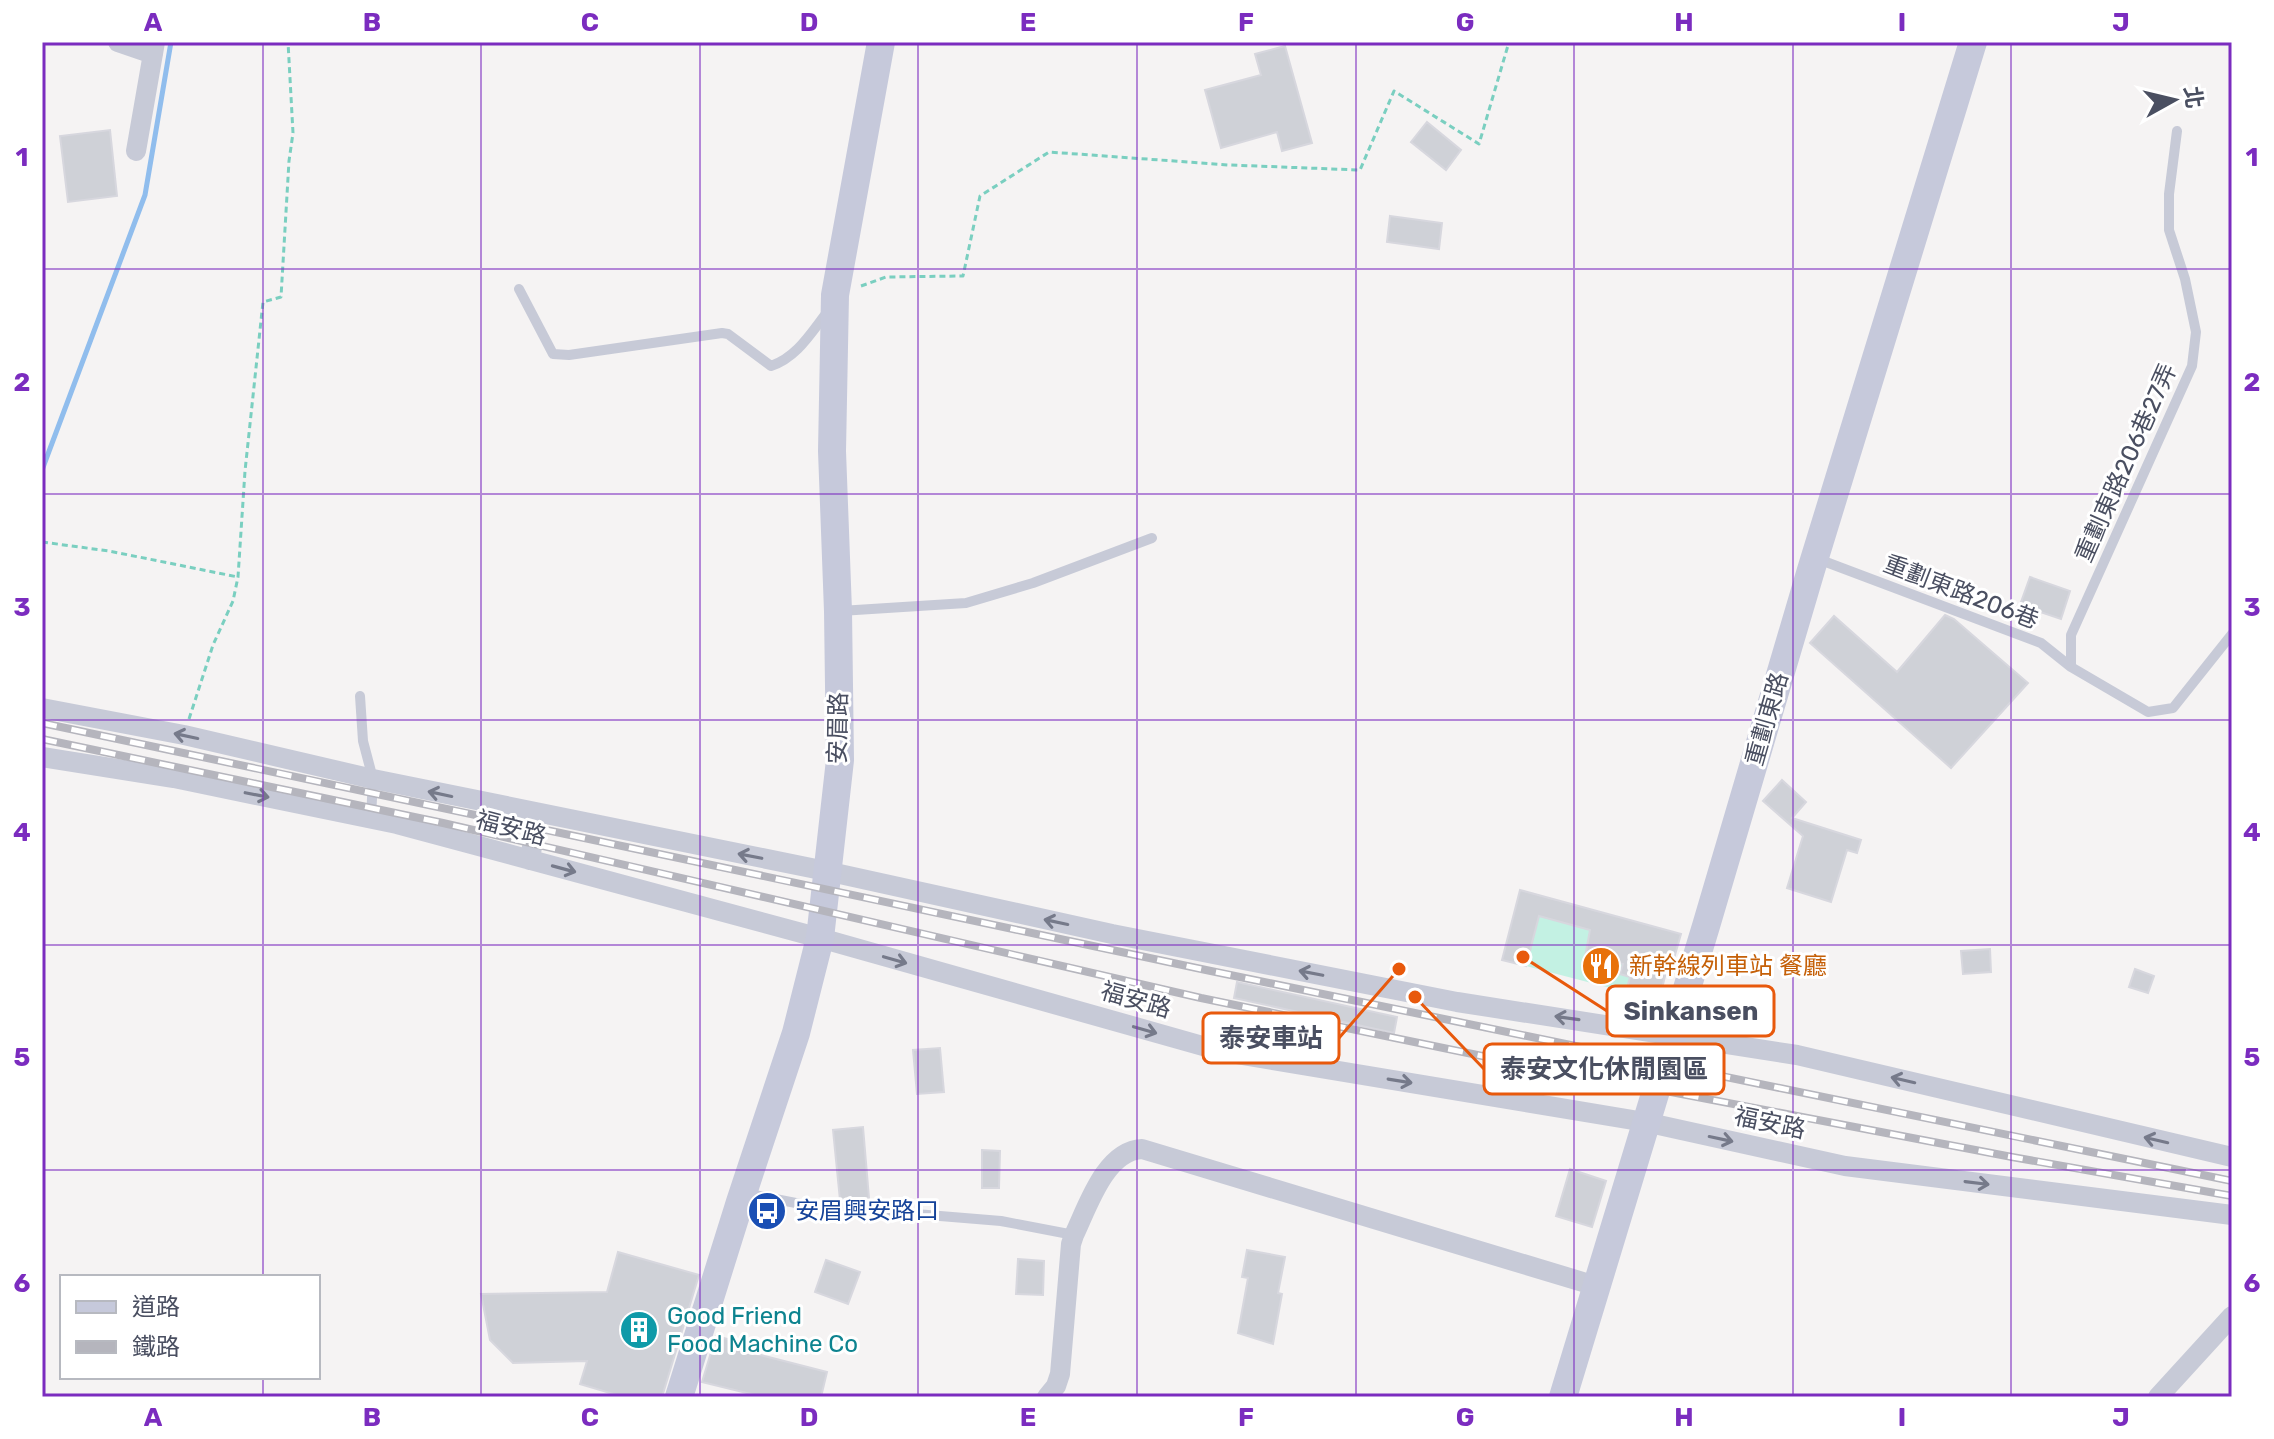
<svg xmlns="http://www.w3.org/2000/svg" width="2274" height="1439" font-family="Rubik,'Noto Sans TC',sans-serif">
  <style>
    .green { fill: #c3f1e3 }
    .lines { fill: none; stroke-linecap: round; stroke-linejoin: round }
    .stream { stroke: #90bded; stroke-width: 5 }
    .building { fill: #cfd1d7; stroke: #d7d7de; stroke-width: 2 }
    .path { stroke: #7acfc0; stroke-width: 3; stroke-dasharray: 6 4; stroke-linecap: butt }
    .lane { stroke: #c7cad7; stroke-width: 10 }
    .street { stroke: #c7cad7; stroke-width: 20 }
    .secondary { stroke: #c6c9db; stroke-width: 28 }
    .rail-casing { stroke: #b5b5bd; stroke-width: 8 }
    .rail { stroke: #fff; stroke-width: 5; stroke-dasharray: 15; stroke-linecap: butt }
    .oneway { stroke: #767a8a }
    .grid { fill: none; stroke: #7b2cbf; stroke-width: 2; stroke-opacity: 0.55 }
    .labels { text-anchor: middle; stroke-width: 6; stroke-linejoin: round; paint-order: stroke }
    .street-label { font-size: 24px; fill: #4a4f61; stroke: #fff }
    .food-label { font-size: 24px; fill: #c56008; stroke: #fff; text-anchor: start }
    .transit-label { font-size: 24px; fill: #164399; stroke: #fff; text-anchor: start }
    .culture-label { font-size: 24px; fill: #0d838f; stroke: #fff; text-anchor: start }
    .leader { fill: none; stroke: #e8590c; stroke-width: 3 }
    .callout-dot { fill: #e8590c; stroke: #fff; stroke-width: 3 }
    .callout { fill: #fff; stroke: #e8590c; stroke-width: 3 }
    .callout-label { font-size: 26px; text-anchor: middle; font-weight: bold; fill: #4a4f61 }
    .neatline { fill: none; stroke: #7b2cbf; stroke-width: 3 }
    .grid-label { font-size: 26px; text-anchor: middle; font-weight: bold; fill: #7b2cbf }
  </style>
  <rect width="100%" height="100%" fill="#f5f3f3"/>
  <!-- green -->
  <path class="green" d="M1539,916L1638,943L1624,957L1620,973L1630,977L1626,992L1526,966Z"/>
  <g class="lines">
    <!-- stream -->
    <path class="stream" d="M42,470L145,195L171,42"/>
  </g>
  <!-- building -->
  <path class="building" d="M1285,46L1312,143L1282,151L1277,132L1221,148L1205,90L1261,75L1255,54Z
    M1427,122L1461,150L1446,170L1411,142Z
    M110,130L117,196L68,202L60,136Z
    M1390,216L1442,223L1439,249L1387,242Z
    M2030,577L2070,591L2061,619L2020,605Z
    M1945,615L1954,619L2028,683L1951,768L1810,643L1834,616L1897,672Z
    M1782,780L1806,802L1792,818L1861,840L1857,853L1847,850L1831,902L1787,888L1803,836L1763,801Z
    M1520,890L1681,934L1671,969L1667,968L1659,1001L1626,992L1630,977L1620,974L1623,964L1585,957L1590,930L1539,916L1526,966L1502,960Z
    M1990,949L1991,972L1963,974L1961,951Z
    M2135,969L2154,976L2148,993L2129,987Z
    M1237,982L1397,1017L1394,1033L1234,998Z
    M940,1048L944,1092L917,1094L913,1050Z
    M863,1127L869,1198L840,1200L833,1130Z
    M982,1150L1000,1151L999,1188H982Z
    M1570,1169L1606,1181L1592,1227L1556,1216Z
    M1247,1250L1285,1257L1278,1293L1282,1294L1273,1344L1238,1333L1248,1278L1242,1277Z
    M618,1252L699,1275L662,1397H616L617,1395L580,1384L587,1361L513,1363L490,1340L481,1294L607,1292Z
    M1018,1259L1044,1261L1043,1295L1016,1294Z
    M826,1260L860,1272L848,1304L815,1292Z
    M716,1336L739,1342L737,1349L827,1372L821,1397H763L702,1382Z"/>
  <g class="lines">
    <!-- path -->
    <path class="path" d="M861,286L886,277L963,276L980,196L1049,152L1229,165L1360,170L1394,91L1479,144L1509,42
      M42,496V495
      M42,542L109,551L238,577
      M189,719L213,645L233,601L238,577L245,471L263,302L281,297L289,161L293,133L288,42"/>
    <!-- lane -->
    <path class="lane" d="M519,289L553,354L569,355L722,333L728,334L771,366C798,357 812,331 829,310
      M1818,559L2041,643L2071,667L2148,712L2173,708L2232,634
      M840,611L966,603L1033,583L1152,538
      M2071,667V635L2192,366L2196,332L2185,279L2169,230V194L2177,131
      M360,696L363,741L373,779L371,818
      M745,1193L806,1205L1001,1221L1074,1235"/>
    <!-- street -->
    <path class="street" d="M118,42L153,54
      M136,151L155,42
      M42,708L184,735L373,779L826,871L1112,934L1457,1002L1797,1055L2232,1157
      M42,757L174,778L397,824L820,938L1224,1052L1645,1122L1845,1166L2232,1215
      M530,860L537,814
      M1047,1397L1056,1386L1060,1374L1071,1244L1074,1235C1088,1206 1105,1151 1142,1149L1596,1286
      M2158,1397L2232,1316"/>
    <!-- secondary -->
    <path class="secondary" d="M679,1397L740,1202L796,1033L820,938L840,760L838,611L832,451L835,295L881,42
      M1563,1397L1706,926L1811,570L1973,42"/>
    <defs>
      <path id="rail" d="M42,723L1206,970L2232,1181
        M42,739L443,823L1201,998L1487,1057L2012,1157L2232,1196"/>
    </defs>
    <!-- rail casing -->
    <use href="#rail" class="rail-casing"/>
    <!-- rail -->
    <use href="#rail" class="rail"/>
  </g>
  <!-- one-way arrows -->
  <defs><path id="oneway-shaft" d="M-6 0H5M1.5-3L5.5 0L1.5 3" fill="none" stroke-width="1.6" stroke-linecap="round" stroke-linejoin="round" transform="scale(2)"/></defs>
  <g class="oneway">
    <use href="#oneway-shaft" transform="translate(186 736) rotate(-168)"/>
    <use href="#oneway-shaft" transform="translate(440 794) rotate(-168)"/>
    <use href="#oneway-shaft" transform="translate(257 795) rotate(11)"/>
    <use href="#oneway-shaft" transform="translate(750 856) rotate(-169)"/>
    <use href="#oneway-shaft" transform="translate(564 869) rotate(15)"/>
    <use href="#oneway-shaft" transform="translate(1056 922) rotate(-168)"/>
    <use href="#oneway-shaft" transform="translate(895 960) rotate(16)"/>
    <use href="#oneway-shaft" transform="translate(1311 973) rotate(-169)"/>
    <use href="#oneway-shaft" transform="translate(1567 1018) rotate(-172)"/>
    <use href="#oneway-shaft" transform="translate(1145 1030) rotate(16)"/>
    <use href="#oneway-shaft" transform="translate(1903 1080) rotate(-167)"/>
    <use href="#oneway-shaft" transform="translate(1400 1081) rotate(9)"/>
    <use href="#oneway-shaft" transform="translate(1721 1139) rotate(12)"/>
    <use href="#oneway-shaft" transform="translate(2156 1140) rotate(-167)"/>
    <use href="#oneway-shaft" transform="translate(1977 1183) rotate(7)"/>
  </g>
  <!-- grid -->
  <path class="grid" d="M263,42V1277M481,42V1397M700,42V1397M918,42V1397M1137,42V1397M1356,42V1397M1574,42V1397M1793,42V1397M2011,42V1397M42,269H2232M42,494H2232M42,720H2232M42,945H2232M42,1170H2232M263,1377V1397"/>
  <!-- icons -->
  <defs>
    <symbol id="restaurant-disc" viewBox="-11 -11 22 22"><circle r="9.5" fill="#e8710a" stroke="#fff"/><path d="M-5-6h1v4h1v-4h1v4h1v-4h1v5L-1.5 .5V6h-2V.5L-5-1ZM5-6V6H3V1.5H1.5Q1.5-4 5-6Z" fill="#fff"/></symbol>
    <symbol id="bus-disc" viewBox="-11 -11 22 22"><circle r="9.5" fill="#1a4fb4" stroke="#fff"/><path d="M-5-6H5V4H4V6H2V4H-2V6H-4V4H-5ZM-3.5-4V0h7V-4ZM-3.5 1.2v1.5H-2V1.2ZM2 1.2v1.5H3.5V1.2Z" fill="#fff"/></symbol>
    <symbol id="building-disc" viewBox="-11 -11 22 22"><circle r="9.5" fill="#0f9aa8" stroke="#fff"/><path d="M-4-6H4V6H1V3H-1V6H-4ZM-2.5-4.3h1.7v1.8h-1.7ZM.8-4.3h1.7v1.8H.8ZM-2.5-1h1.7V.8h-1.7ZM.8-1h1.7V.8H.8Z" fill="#fff"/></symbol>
  </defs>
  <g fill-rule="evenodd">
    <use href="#restaurant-disc" x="1579" y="944" width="44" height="44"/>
    <use href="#bus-disc" x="745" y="1189" width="44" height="44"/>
    <use href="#building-disc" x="617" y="1308" width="44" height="44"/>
  </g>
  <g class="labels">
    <!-- street labels -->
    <g class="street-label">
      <text transform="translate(2126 463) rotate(-66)" y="8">重劃東路206巷27弄</text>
      <text transform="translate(1961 592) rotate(21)" y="8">重劃東路206巷</text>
      <text transform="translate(1767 719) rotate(-74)" y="8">重劃東路</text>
      <text transform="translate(838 728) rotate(-89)" y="8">安眉路</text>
      <text transform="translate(511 828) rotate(15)" y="8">福安路</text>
      <text transform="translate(1136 1000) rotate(16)" y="8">福安路</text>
      <text transform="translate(1770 1123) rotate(12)" y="8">福安路</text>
    </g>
    <!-- food labels -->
    <g class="food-label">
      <text x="1629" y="974">新幹線列車站 餐廳</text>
    </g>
    <!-- transit labels -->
    <g class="transit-label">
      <text x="795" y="1219">安眉興安路口</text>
    </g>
    <!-- culture labels -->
    <g class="culture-label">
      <text x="667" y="1324">Good Friend<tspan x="667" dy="28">Food Machine Co</tspan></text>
    </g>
  </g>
  <!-- callouts -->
  <path class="leader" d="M1523 957L1607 1011M1399 969L1339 1038M1415 997L1484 1069"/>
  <g class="callout-dot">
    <circle cx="1523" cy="957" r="8"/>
    <circle cx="1399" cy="969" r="8"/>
    <circle cx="1415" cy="997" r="8"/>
  </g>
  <g class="callout">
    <rect x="1607" y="986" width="167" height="50" rx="8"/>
    <rect x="1203" y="1013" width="136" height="50" rx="8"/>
    <rect x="1484" y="1044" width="240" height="50" rx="8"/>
  </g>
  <g class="callout-label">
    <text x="1691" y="1020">Sinkansen</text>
    <text x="1271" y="1047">泰安車站</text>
    <text x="1604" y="1078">泰安文化休閒園區</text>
  </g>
  <!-- border -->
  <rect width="2274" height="1439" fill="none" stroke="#ffffff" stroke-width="88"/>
  <!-- legend -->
  <rect x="60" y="1275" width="260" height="104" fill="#ffffff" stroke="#b7b9c0" stroke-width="2"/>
  <rect x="76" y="1301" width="40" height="12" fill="#c6c9db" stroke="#b7b9c0" stroke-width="2"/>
  <text x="132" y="1315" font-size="24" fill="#4a4f61">道路</text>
  <rect x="76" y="1341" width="40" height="12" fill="#b5b5bd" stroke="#b7b9c0" stroke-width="2"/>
  <text x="132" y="1355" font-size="24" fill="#4a4f61">鐵路</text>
  <!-- north arrow -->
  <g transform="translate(2174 100) rotate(82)" stroke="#ffffff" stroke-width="6" paint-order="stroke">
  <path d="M0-6L14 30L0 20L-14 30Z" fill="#4a4f61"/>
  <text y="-12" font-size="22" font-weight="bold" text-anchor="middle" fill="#4a4f61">北</text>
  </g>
  <rect x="44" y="44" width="2186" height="1351" class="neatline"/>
  <g class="grid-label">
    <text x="153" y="31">A</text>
    <text x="372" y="31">B</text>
    <text x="590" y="31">C</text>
    <text x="809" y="31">D</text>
    <text x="1028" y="31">E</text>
    <text x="1246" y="31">F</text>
    <text x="1465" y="31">G</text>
    <text x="1684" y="31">H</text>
    <text x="1902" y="31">I</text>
    <text x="2121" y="31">J</text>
    <text x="22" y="166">1</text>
    <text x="2252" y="166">1</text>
    <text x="22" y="391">2</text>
    <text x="2252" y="391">2</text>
    <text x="22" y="616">3</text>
    <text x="2252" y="616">3</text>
    <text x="22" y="841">4</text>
    <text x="2252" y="841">4</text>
    <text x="22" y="1066">5</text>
    <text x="2252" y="1066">5</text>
    <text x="22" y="1292">6</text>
    <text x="2252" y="1292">6</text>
    <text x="153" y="1426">A</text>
    <text x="372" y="1426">B</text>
    <text x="590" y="1426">C</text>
    <text x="809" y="1426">D</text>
    <text x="1028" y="1426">E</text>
    <text x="1246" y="1426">F</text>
    <text x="1465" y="1426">G</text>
    <text x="1684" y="1426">H</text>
    <text x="1902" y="1426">I</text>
    <text x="2121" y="1426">J</text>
  </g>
</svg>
